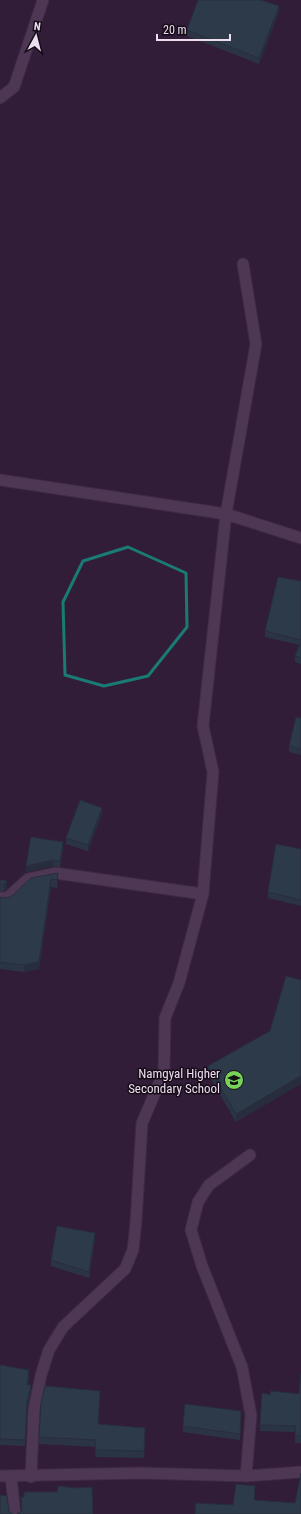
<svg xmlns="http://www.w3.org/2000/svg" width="301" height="1514" font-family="'Roboto Condensed',sans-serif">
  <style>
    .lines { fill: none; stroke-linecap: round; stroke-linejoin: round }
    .minor-casing { stroke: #4c3a51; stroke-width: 13 }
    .secondary-casing { stroke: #4c3a51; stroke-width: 13 }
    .minor { stroke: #705877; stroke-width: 11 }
    .secondary { stroke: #705877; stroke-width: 11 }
    .wall { fill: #235153 }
    .shaded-wall { fill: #1d4243 }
    .building { fill: #295e60; stroke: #1d4243 }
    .marked { fill: none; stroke: #1a7b74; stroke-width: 3; stroke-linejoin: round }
    .labels { text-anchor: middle; stroke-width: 3; stroke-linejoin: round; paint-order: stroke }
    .poi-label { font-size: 13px; fill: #ecdeef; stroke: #150c17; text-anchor: end }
  </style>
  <rect width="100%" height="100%" fill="#321d38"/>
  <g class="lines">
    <defs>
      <path id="minor" d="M0,98L14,87L43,0
        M0,480L226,514L301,538
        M0,898H7L28,879L55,873L203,894
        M246,1476L251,1415L242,1367L202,1266L191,1230L198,1202L209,1185L250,1155
        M11,1477L15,1514
        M31,1477L34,1409L41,1375L49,1350L63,1327L125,1269L133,1250L136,1222L142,1123L164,1072L165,1018L179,983L203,894L213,772L203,726L226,514L256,344L243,264"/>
      <path id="secondary" d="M0,1476L140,1473L246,1476L301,1472"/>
    </defs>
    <!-- minor casing -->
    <use href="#minor" class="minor-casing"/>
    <!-- secondary casing -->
    <use href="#secondary" class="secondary-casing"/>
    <!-- minor -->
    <use href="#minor" class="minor"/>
    <!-- secondary -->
    <use href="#secondary" class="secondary"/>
  </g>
  <!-- wall -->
  <path class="wall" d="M279,12L259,64L187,36V30Z
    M301,581V664L295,662V656L299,645L265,637V631Z
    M301,718V755L289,752V746Z
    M102,814L88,851L66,844V838Z
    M63,848L60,867L53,866L26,872Z
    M301,849V906L268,898V892Z
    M58,873V880L57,888L51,887L39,969L24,972L0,969V897L7,898L12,896Z
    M0,880L7,881V888L4,891L0,892Z
    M301,980L236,1122L208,1074V1066L270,1031Z
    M95,1239L89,1278L51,1266V1260Z
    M0,1365L29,1376L28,1385L31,1391L27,1409L25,1446L0,1445Z
    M301,1374V1443H295V1432L260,1431V1425L270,1395L299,1394Z
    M100,1398L98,1424L145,1435L144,1458L95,1457L96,1447L39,1444V1437Z
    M241,1417L240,1440L183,1432V1426Z"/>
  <!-- shaded-wall -->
  <path class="shaded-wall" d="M279,6V12L259,64V58Z
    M102,808V814L88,851V845Z
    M63,842V848L60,867V861Z
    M53,860V866L26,872V866Z
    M58,873V880L57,888V880Z
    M51,879V887L39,969L24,972V965Z
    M7,881V888L4,891V884Z
    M301,1076V1084L236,1122V1114Z
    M95,1233V1239L89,1278V1272Z
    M29,1370V1376L27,1391V1385Z
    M31,1385V1391L27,1409L25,1446L27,1403Z"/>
  <!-- building -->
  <path class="building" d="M198,0H261L279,6L259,58L187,30Z
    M278,577L301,581V640L265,631Z
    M301,642V658L295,656Z
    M296,717L301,718V749L289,746Z
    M80,800L102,808L88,845L66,838Z
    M31,837L63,842L60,861L53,860L26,866Z
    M276,844L301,849V900L268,892Z
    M58,873L57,880L51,879L39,962L24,965L0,962V897L7,898L12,896L31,878Z
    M0,880L7,881L4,884H0Z
    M286,976L301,980V1076L236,1114L208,1066L270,1031Z
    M57,1226L95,1233L89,1272L51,1260Z
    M0,1365L29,1370L27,1385H31L27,1403L25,1440L0,1439Z
    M301,1374V1436H295L296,1426L260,1425L262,1393L270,1395L271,1391L299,1394Z
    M45,1386L100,1391L98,1424L145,1428L144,1451L95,1450L96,1440L39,1437L41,1403Z
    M185,1404L241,1411L240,1434L183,1426Z
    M301,1473V1514H195L196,1503L233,1505L236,1484L255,1486L254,1500L295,1503Z
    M58,1486L75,1488L92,1487L93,1514H17L22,1511L21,1497H24V1492H57Z
    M0,1495L7,1496L9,1512L13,1514H0Z"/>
  <!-- marked area -->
  <path d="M0 0H301V1514H0ZM128,547L186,573L187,627L148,676L104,686L65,675L63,602L83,561Z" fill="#321d38" fill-opacity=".55" fill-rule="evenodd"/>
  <path class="marked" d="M128,547L186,573L187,627L148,676L104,686L65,675L63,602L83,561Z"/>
  <!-- icons -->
  <defs>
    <symbol id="school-disc" viewBox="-11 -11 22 22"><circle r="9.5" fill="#77d259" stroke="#150c17"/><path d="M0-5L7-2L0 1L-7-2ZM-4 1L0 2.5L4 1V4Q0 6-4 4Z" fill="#111"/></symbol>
  </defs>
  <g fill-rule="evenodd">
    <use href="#school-disc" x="223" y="1069" width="22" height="22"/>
  </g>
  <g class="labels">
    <!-- poi labels -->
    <g class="poi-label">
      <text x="220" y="1078">Namgyal Higher<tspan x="220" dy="15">Secondary School</tspan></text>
    </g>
  </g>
  <!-- north arrow -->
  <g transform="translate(36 36) rotate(7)" stroke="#150c17" stroke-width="3" paint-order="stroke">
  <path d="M0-3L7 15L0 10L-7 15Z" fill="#ecdeef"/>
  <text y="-6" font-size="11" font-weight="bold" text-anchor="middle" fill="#ecdeef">N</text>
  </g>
  <!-- scale -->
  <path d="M157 34v6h73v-6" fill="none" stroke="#ecdeef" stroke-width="2"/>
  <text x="163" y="34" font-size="12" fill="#ecdeef" stroke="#150c17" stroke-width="3" paint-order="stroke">20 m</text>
</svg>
